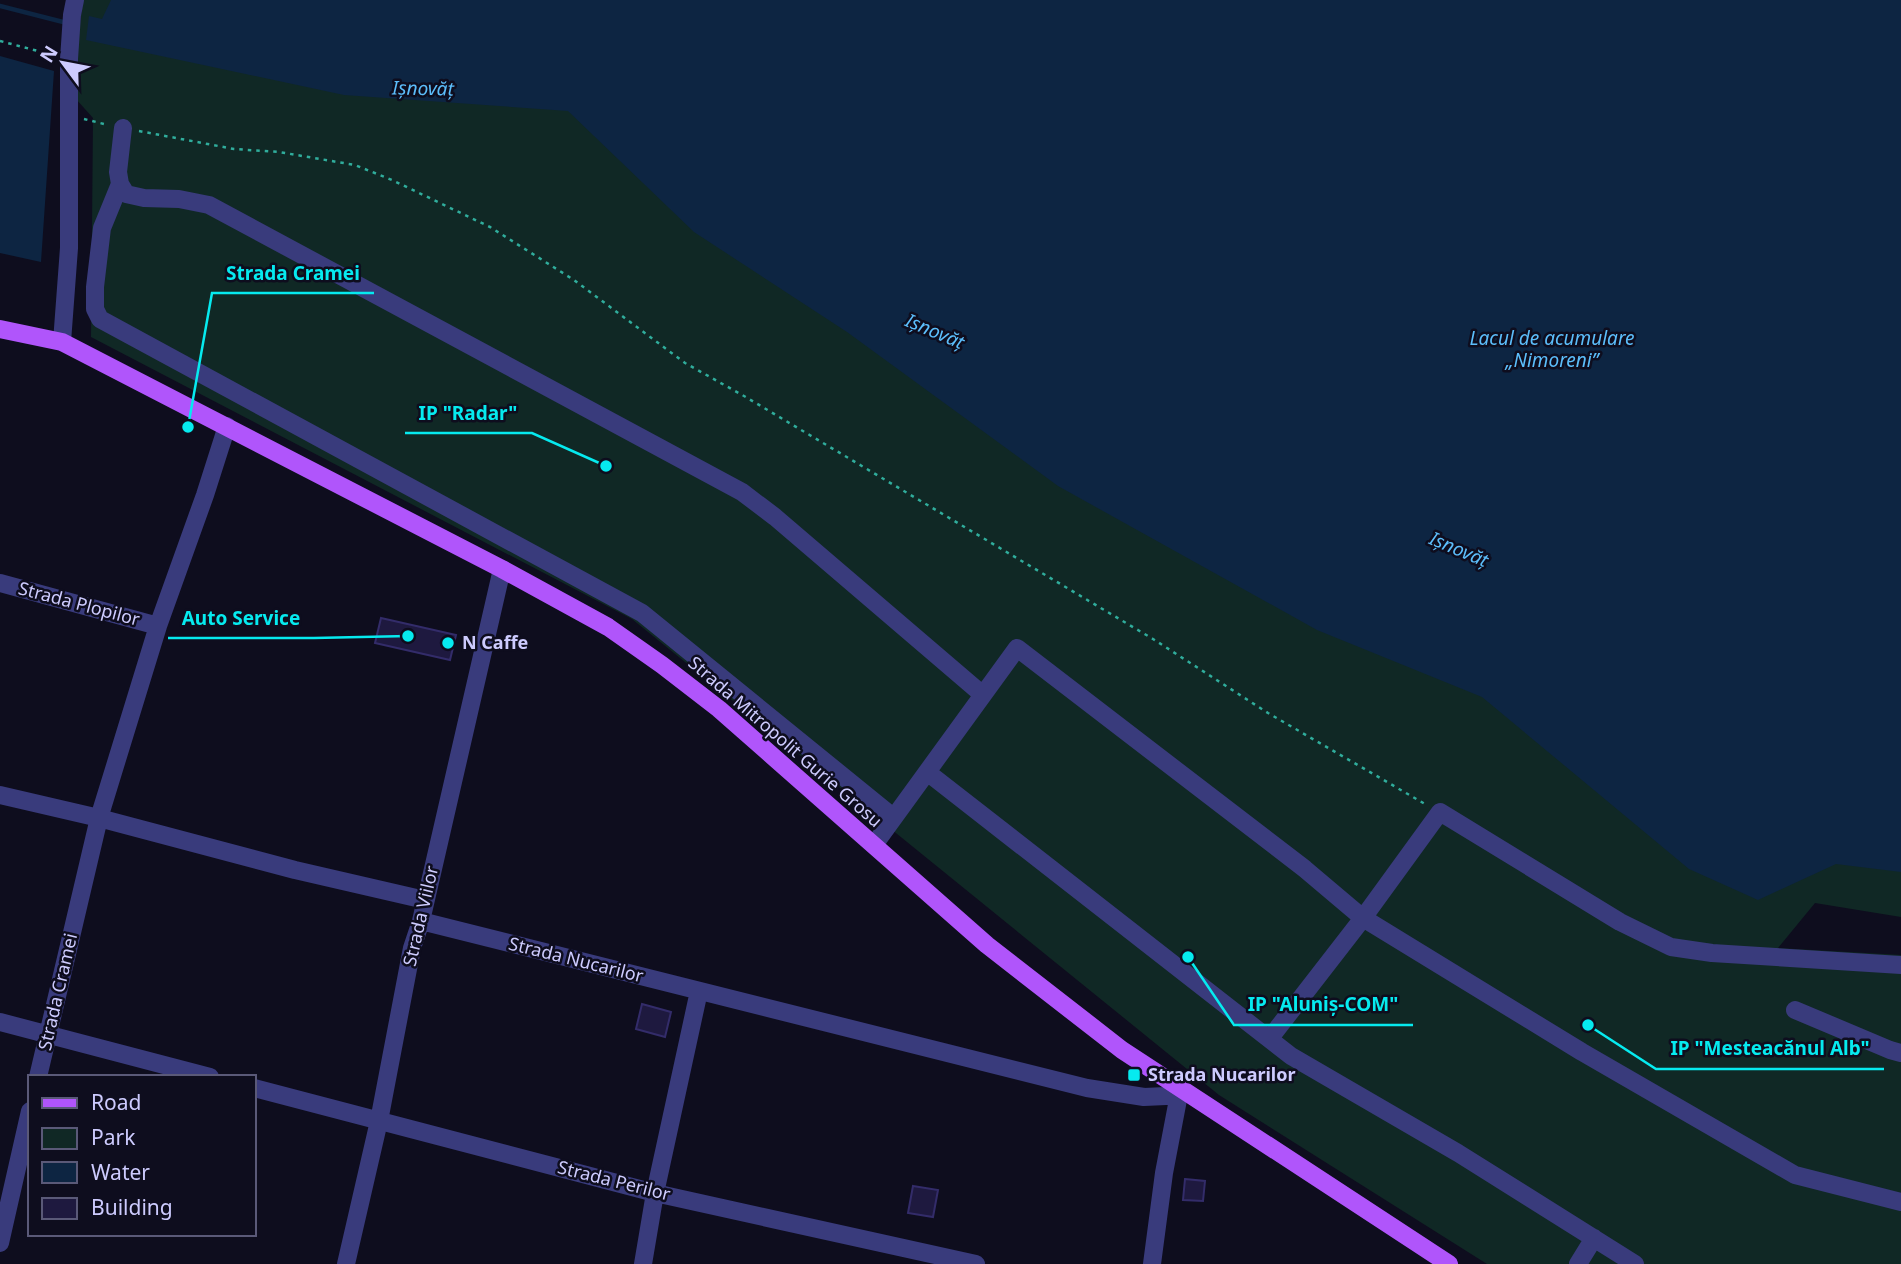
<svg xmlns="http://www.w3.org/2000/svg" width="1901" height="1264" font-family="'Noto Sans',sans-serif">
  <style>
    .green { fill: #102825 }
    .water { fill: #0d2542 }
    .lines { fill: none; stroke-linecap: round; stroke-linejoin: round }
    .stream { stroke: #0d2542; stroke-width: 4.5 }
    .building { fill: #1e193f; stroke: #332c6a; stroke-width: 2 }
    .path { stroke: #30ad9c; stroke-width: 2.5; stroke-dasharray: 3.5 5; stroke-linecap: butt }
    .minor { stroke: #393b7c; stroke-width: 18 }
    .major { stroke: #b055fb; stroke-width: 18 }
    .poi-dot { fill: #06eaef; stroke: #0e0d1e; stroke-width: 2.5 }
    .labels { text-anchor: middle; stroke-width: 5; stroke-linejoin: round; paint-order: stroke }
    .street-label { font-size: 18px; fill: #cdcbfe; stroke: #0e0d1e }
    .poi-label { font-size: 18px; font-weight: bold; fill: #cdcbfe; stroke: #0e0d1e; text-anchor: start }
    .water-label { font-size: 19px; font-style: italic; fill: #5cbefb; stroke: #0e0d1e }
    .leader { fill: none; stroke: #06eaef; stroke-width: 2.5 }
    .callout-dot { fill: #06eaef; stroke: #0e0d1e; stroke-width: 2.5 }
    .callout-label { font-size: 19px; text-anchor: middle; font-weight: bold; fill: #06eaef; stroke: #0e0d1e; stroke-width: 5; stroke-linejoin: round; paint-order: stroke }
  </style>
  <rect width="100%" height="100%" fill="#0e0d1e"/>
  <!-- green -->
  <path class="green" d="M83,0H967L1830,850L1901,854V917L1815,903L1778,948L1901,955V1264H1487L1219,1095L632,619L91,337L93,118L76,99L78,38Z"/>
  <!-- water -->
  <path class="water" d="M111,0H1901V872L1836,864L1758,900L1689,869L1482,697L1317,630L1058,486L847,332L694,232L568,111L344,95L86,40L89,16L102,19Z
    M0,56L54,71L41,262L0,253Z"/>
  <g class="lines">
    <!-- stream -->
    <path class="stream" d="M0,6L67,23"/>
  </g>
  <!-- building -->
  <path class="building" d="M381,618L456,635L450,660L375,643Z
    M642,1004L671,1012L665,1037L636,1029Z
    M1185,1179L1205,1181L1203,1201L1183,1200Z
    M913,1186L938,1190L933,1217L908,1213Z"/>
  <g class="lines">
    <!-- path -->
    <path class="path" d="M0,41L53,55
      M84,119L108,125
      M139,131L234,149L279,152L355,165L392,180L490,227L574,280L685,363L744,396L1153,639L1268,713L1425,804"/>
    <!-- minor -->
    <path class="minor" d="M123,128L118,172L120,184L126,194L144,198L179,199L209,205L742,492L775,517L983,695
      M120,184L102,228L95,287V309L100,319L642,613L893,817
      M62,342L69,248V59L72,15L75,0
      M0,583L158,626
      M927,772L1291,1056L1458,1153L1635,1264
      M0,795L99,818L295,870L425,900
      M874,845L1017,648L1305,869L1363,918L1582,1052L1795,1175L1901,1202
      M421,921L1087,1088L1144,1097L1166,1096L1180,1089
      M1795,1010L1890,1050L1901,1053
      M0,1022L210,1077
      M1270,1038L1363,918L1440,812L1620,922L1671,947L1712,953L1901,965
      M38,1077L99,818L158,626L205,495L227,426
      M254,1088L655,1193L976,1264
      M0,1243L30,1111
      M346,1264L379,1121L412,948L421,921L502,569
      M643,1264L655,1193L699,991
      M1152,1264L1164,1173L1180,1089
      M1578,1264L1594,1238"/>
    <!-- major -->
    <path class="major" d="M0,329L62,342L502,569L608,627L662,665L719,709L987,945L1122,1050L1449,1264"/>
  </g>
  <!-- markers -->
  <g class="poi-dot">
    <circle cx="448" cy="643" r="7"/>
    <rect x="1127" y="1068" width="14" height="14" rx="3.5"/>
  </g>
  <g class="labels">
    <!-- street labels -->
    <g class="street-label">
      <text transform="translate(79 604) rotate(15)" y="6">Strada Plopilor</text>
      <text transform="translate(785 742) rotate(41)" y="6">Strada Mitropolit Gurie Grosu</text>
      <text transform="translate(421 916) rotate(-77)" y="6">Strada Viilor</text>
      <text transform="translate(576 960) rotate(14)" y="6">Strada Nucarilor</text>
      <text transform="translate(58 992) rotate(-77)" y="6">Strada Cramei</text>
      <text transform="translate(614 1181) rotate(14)" y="6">Strada Perilor</text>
    </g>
    <!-- poi labels -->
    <g class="poi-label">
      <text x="462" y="649">N Caffe</text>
      <text x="1148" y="1081">Strada Nucarilor</text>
    </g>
    <!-- water labels -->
    <g class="water-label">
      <text transform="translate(423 88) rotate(1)" y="7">Ișnovăț</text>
      <text transform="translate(935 331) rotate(23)" y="7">Ișnovăț</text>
      <text x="1552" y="345">Lacul de acumulare<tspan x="1552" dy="22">„Nimoreni”</tspan></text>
      <text transform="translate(1459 549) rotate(23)" y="7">Ișnovăț</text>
    </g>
  </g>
  <!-- callouts -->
  <path class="leader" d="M188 427L212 293H374M606 466L532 433H405M408 636L314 638H168M1188 957L1234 1025H1413M1588 1025L1656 1069H1884"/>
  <g class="callout-dot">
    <circle cx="188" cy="427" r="7"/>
    <circle cx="606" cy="466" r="7"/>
    <circle cx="408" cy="636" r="7"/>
    <circle cx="1188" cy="957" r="7"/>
    <circle cx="1588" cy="1025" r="7"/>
  </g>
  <g class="callout-label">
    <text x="293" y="280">Strada Cramei</text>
    <text x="468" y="420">IP "Radar"</text>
    <text x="241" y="625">Auto Service</text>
    <text x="1323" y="1011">IP "Aluniș-COM"</text>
    <text x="1770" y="1055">IP "Mesteacănul Alb"</text>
  </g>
  <!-- legend -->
  <rect x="28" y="1075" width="228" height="161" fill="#0e0d1e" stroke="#5a5978" stroke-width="2"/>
  <rect x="42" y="1098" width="35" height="10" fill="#b055fb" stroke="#5a5978" stroke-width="2"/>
  <text x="91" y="1110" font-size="21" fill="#cdcbfe">Road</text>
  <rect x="42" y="1128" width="35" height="21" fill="#102825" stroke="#5a5978" stroke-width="2"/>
  <text x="91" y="1145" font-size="21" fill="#cdcbfe">Park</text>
  <rect x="42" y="1162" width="35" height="21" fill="#0d2542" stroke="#5a5978" stroke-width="2"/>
  <text x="91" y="1180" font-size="21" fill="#cdcbfe">Water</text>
  <rect x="42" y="1198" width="35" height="21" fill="#1e193f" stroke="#5a5978" stroke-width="2"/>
  <text x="91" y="1215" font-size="21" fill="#cdcbfe">Building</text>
  <!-- north arrow -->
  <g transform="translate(63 63) rotate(302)" stroke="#0e0d1e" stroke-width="5" paint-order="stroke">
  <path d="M0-5L12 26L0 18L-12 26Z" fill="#cdcbfe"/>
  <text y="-10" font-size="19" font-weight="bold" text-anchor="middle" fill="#cdcbfe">N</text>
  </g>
</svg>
